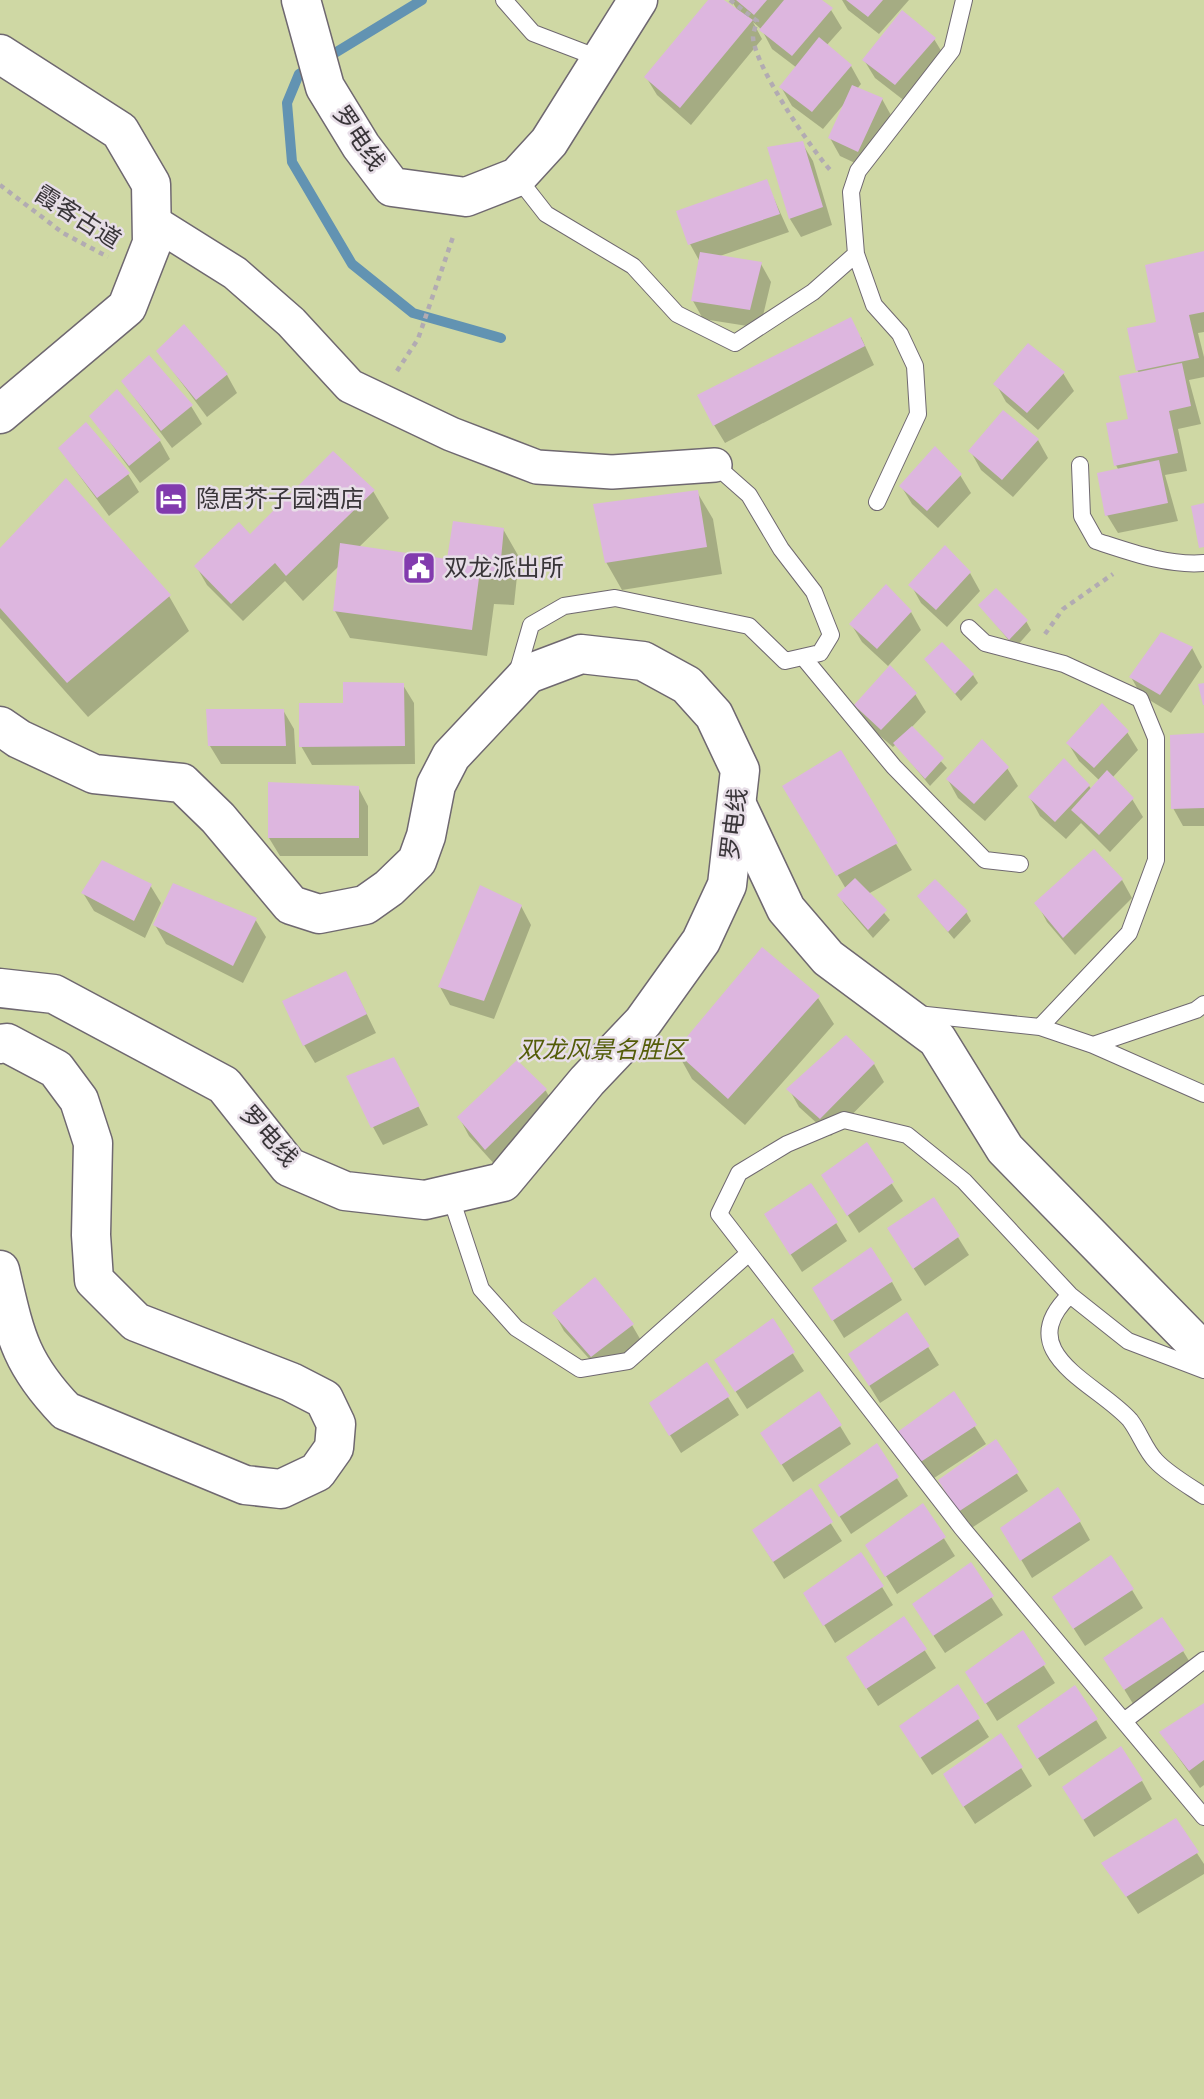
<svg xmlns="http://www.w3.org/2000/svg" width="1204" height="2099" font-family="Spectral,'Noto Sans SC',serif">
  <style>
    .green { fill: #cfd8a4 }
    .shadow { fill: #0003 }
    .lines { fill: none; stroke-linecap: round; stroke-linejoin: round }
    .stream { stroke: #6293b2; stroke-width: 10 }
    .building { fill: #ddb6df }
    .service-casing { stroke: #6f6870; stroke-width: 18 }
    .minor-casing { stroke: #6f6870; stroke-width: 36 }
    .tertiary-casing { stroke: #6f6870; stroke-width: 41 }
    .secondary-casing { stroke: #6f6870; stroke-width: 41 }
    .path { stroke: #b2abb2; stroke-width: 4.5; stroke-dasharray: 5 5; stroke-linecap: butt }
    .service { stroke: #fff; stroke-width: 16 }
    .minor { stroke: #fff; stroke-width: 33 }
    .tertiary { stroke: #fff; stroke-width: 38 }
    .secondary { stroke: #fff; stroke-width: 38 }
    .labels { text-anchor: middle; stroke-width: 5; stroke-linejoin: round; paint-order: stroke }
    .street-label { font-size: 24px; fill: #393539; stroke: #e7dee7 }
    .poi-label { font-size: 24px; fill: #393539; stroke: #e7dee7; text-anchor: start }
    .park-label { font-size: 24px; font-style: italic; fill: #545d09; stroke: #e7dee7 }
  </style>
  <rect width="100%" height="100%" fill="#e7dee7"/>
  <!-- green -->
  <path class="green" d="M0,0H1204V2099H0Z"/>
  <!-- shadow -->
  <path class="shadow" d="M710,0H721L738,11L731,0H820L831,10L842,28L826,46L851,66L861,84L857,89L882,99L892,117L868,169L840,156L830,138L844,104L823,129L792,106L781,87L797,68L772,49L762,30L753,22L762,39L691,125L657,95L646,77Z
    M842,0H909L879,34L848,10Z
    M934,39L945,57L906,102L875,78L864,60Z
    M802,143L813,161L832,225L801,237L790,219L770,149Z
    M766,181L789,232L717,257L761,264L771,282L760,328L703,319L693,301L700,262L690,244Z
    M1204,253V332L1198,333L1204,357V377L1189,380L1201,424L1178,429L1187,471L1165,475L1178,521L1118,533L1107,515L1119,471L1116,465L1130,420L1140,374L1137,370L1158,324Z
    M184,326L227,375L237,393L207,417L158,351Z
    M861,337L874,365L725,443L714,425Z
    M1063,373L1074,391L1038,430L1006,402L996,384Z
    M123,382L191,406L202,424L172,448Z
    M91,416L160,441L170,459L140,483Z
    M1038,440L1048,458L1013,497L981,470L971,452Z
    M60,449L128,474L139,492L109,516Z
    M960,475L971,493L938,528L912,504L901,486Z
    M373,491L389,518L358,548L448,561L503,529L519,557L514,605L494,604L487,656L350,638L335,611L339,566L303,601L285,581L243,621L207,585L196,566L250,537Z
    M697,492L713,519L722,574L622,590L606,562Z
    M0,551L169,596L189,631L88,717L0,618Z
    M970,573L980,591L947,627L921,603L911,585Z
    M980,605L1026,621L1031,630L1015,648Z
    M911,612L921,630L888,666L862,642L851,624Z
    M1192,648L1202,667L1171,713L1141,695L1131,677Z
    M926,659L973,675L978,683L961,701Z
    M403,685L414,703L415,764L312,765L301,746L345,705Z
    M915,694L926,712L911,728L947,768L930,786L896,744L893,747L866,724L856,705Z
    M283,710L294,729L296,764H221L210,746Z
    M1127,732L1138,750L1112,778L1132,799L1143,817L1110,852L1081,823L1066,839L1040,816L1030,798L1089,786L1092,790L1100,781L1079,761L1068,743Z
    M1204,737V826H1183L1173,808Z
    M1007,768L1018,786L985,821L958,798L948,780Z
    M785,786L896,844L912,870L868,894L890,920L873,938L844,904L839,895L846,889Z
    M358,787L368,806V856H280L269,838Z
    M1122,880L1132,898L1075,955L1047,922L1037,903Z
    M150,885L161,903L145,938L94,911L83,893Z
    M919,897L966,912L971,921L954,939Z
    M521,906L531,925L494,1019L450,1005L440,987Z
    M255,919L266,937L243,983L166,944L155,925Z
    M356,992L376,1033L315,1063L304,1045Z
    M818,998L834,1024L745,1125L692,1079L677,1052Z
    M517,1063L546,1091L556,1109L497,1167L469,1136L459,1117Z
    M874,1064L884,1082L831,1136L799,1107L789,1089Z
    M403,1077L428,1125L383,1145L373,1127Z
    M867,1145L903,1201L859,1233L834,1193Z
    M934,1199L969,1255L925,1286L900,1247Z
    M836,1223L847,1241L802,1272L777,1233Z
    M595,1279L632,1325L643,1344L603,1374L564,1331L554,1313Z
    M892,1282L902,1300L844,1338L825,1307Z
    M772,1321L804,1371L747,1409L727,1378Z
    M928,1347L939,1365L880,1403L861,1372Z
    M707,1364L739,1415L681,1453L662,1422Z
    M954,1394L986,1444L928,1482L909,1451Z
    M840,1426L851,1444L793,1482L773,1451Z
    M996,1441L1028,1491L970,1529L951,1498Z
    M876,1445L908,1496L851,1534L831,1503Z
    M810,1491L842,1541L784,1579L765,1549Z
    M923,1505L955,1556L897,1594L878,1563Z
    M1080,1522L1090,1540L1032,1578L1003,1529Z
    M970,1565L1003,1615L945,1653L925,1623Z
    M882,1587L893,1605L835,1643L805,1593Z
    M1132,1590L1143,1608L1085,1646L1065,1615Z
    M904,1618L936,1668L878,1706L858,1675Z
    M1023,1633L1055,1683L997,1721L978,1690Z
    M1183,1651L1194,1669L1135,1707L1116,1676Z
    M957,1686L989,1737L932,1775L912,1744Z
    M1204,1706V1785L1200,1788L1161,1733Z
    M1096,1720L1107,1738L1049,1776L1030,1745Z
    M1001,1735L1032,1786L975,1824L955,1793Z
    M1142,1781L1152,1799L1094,1837L1075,1806Z
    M1176,1821L1204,1864V1874L1138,1914L1104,1863Z"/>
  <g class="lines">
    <!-- stream -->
    <path class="stream" d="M325,59L422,0
      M311,67L299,74L287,103L292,162L352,264L413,313L501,338"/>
  </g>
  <!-- building -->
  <path class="building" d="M708,0H724L753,20L680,108L644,77Z
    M736,0H767L754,15Z
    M784,0H822L833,8L792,56L759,30Z
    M846,0H883L868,17Z
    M902,10L936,38L895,85L862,60Z
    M819,37L852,65L812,112L779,87Z
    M852,85L883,98L858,152L828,138Z
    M803,141L823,207L789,219L767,147Z
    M767,179L780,214L688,245L676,211Z
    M1204,251V312L1189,315L1199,358L1136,371L1127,328L1156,322L1145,265Z
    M700,252L762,262L750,310L691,301Z
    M851,317L865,346L713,426L697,395Z
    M184,324L228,374L196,400L156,351Z
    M1028,343L1065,372L1027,413L993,384Z
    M149,355L193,405L161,431L121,381Z
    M1182,363L1191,406L1169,411L1178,453L1114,466L1106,423L1128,419L1119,376Z
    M117,389L161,440L129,466L89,416Z
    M1003,410L1039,439L1002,480L968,451Z
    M86,422L130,473L97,498L58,448Z
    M935,446L962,474L927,511L899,486Z
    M333,451L375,490L286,576L275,563L231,604L194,566L239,522L250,534Z
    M1159,460L1168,503L1105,516L1097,473Z
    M66,478L171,595L67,683L0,608V548Z
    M698,490L707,547L605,563L593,504Z
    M1204,503V547L1199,548L1191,506Z
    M453,521L504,528L499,579L479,578L472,630L333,611L340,543L447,559Z
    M945,545L971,572L936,610L908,585Z
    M886,584L912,611L877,649L849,624Z
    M996,588L1028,620L1009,640L978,605Z
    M1161,632L1193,647L1160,695L1129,677Z
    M942,642L974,674L955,694L924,659Z
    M890,665L917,693L881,730L854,705Z
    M343,682L404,683L405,746L299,747V703H343Z
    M1204,683V705H1203L1198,684Z
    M1102,703L1129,731L1094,768L1066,743Z
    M206,709H284L286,746H208Z
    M912,726L944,758L925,779L893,743Z
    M1204,733V808L1171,809L1170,735Z
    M982,739L1009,767L974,804L946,779Z
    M841,750L898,843L836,876L782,786Z
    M1064,758L1090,785L1055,822L1028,797Z
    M1107,770L1134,798L1099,835L1071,810Z
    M268,782L359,786V838H268Z
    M1094,849L1123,879L1063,938L1034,903Z
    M102,860L152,884L134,921L81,893Z
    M855,878L887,910L868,930L837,895Z
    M935,879L968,911L948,932L917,896Z
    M173,883L257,918L233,966L153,925Z
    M480,885L522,905L484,1001L438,987Z
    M762,947L820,996L728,1099L675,1051Z
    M346,971L367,1014L303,1046L282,1001Z
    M846,1035L875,1063L820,1119L786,1089Z
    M394,1057L420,1106L371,1128L346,1076Z
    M517,1060L547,1089L485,1150L457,1117Z
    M867,1142L894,1182L847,1216L821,1175Z
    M811,1183L838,1222L790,1255L764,1214Z
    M934,1197L960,1236L913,1269L887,1228Z
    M871,1247L893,1281L832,1321L812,1288Z
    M595,1277L634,1324L591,1357L552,1313Z
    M907,1312L930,1346L869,1386L848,1354Z
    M773,1318L795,1352L735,1392L714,1360Z
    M707,1362L730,1396L669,1436L649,1403Z
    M819,1391L842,1425L781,1465L760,1433Z
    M954,1391L977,1425L916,1465L896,1433Z
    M996,1439L1019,1472L958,1512L938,1480Z
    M877,1443L899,1477L839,1517L818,1485Z
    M1058,1487L1081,1521L1020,1561L1000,1528Z
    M811,1488L833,1522L773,1562L752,1530Z
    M923,1503L946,1537L885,1577L865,1545Z
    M861,1552L884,1586L823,1626L803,1593Z
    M1111,1555L1134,1589L1073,1629L1052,1597Z
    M971,1562L994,1596L933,1636L912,1604Z
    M904,1616L927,1649L866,1689L846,1657Z
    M1162,1617L1185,1650L1124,1690L1103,1658Z
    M1023,1630L1046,1664L985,1704L965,1672Z
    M958,1684L980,1718L920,1758L899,1726Z
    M1075,1685L1098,1719L1037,1759L1017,1726Z
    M1204,1703V1760L1189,1771L1159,1732Z
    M1001,1733L1023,1767L963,1807L943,1774Z
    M1121,1746L1143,1780L1083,1820L1062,1787Z
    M1176,1818L1199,1852L1126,1897L1101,1863Z"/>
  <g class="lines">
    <defs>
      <path id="service" d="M504,0L533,33L601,59
        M517,177L546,214L633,266L677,314L735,343L813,292L856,254
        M1080,465L1082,516L1096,541C1130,552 1168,566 1204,563
        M877,502L918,414L915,366L900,334L874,305L856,254L851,192L858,171L952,50L964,0
        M969,628L985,643L1064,664L1140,699L1156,738V860L1129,933L1040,1027
        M803,657L894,767L985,860L1020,864
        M516,677L531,625L564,606L615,598L749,626L785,661L820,653L831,635L814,592L781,549L749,495L715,465
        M917,1014L1040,1027L1093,1045L1196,1010L1204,1004
        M1093,1045L1204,1094
        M450,1195L481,1289L516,1328L580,1369L628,1361L749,1253
        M1070,1295C1010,1353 1097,1383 1130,1420C1140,1433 1145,1450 1156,1461C1168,1474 1189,1486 1204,1496
        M1204,1370L1128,1341L1070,1295L964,1181L907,1135L844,1120L787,1144L739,1173L719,1214L962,1528L1204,1817
        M1124,1721L1204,1660"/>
      <path id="minor" d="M152,221L235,273L291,322L350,386L451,434L537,467L612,472L715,465"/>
      <path id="tertiary" d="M301,0L325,87L361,146L392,187L466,197L517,177L549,142L638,0
        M0,54L120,131L151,184L152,243L127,307L0,414
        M0,726L19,739L94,774L182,783L218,818L291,905L319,914L365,905L389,888L417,861L426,836L436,785L451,756L528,674L581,654L643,661L687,685L714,715L740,770L727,885L701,941L643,1022L587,1081L503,1182L425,1200L345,1191L289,1167L224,1085L54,994L0,988
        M0,1044L7,1043L56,1069L79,1100L93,1143L91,1235L94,1280L136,1322L291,1382L324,1399L336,1424L334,1448L317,1472L281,1489L245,1485L66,1411C19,1362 15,1334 0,1270"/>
      <path id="secondary" d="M738,807L786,909L828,958L937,1039L1005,1149L1193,1341L1204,1346"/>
    </defs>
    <!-- service casing -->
    <use href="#service" class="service-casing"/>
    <!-- minor casing -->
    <use href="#minor" class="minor-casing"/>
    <!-- tertiary casing -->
    <use href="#tertiary" class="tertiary-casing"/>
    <!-- secondary casing -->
    <use href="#secondary" class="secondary-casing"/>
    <!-- path -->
    <path class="path" d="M730,0L757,21C756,26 753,32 753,37C754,65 811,149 831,171
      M0,185L63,233L108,257
      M397,371L418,339L454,234
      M1045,634L1063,609L1113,574"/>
    <!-- service -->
    <use href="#service" class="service"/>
    <!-- minor -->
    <use href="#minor" class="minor"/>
    <!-- tertiary -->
    <use href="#tertiary" class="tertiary"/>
    <!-- secondary -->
    <use href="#secondary" class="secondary"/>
  </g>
  <!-- icons -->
  <defs>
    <symbol id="hotel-square" viewBox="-11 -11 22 22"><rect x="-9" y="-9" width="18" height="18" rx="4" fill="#823bae" stroke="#e7dee7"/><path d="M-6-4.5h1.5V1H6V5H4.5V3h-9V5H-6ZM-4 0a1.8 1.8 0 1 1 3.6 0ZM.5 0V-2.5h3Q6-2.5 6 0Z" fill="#fff"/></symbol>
    <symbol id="civic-square" viewBox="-11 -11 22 22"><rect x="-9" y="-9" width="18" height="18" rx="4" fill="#823bae" stroke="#e7dee7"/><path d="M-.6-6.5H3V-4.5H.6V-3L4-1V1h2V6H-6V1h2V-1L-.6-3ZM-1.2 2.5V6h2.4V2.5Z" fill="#fff"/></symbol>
  </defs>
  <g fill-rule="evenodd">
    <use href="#hotel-square" x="152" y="480" width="38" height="38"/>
    <use href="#civic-square" x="400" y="549" width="38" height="38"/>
  </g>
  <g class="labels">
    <!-- street labels -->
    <g class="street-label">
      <text transform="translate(359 138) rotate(56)" y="8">罗电线</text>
      <text transform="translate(78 217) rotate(32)" y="8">霞客古道</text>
      <text transform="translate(734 824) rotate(-83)" y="8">罗电线</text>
      <text transform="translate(269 1136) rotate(48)" y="8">罗电线</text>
    </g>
    <!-- poi labels -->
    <g class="poi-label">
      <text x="196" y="507">隐居芥子园酒店</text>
      <text x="444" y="576">双龙派出所</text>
    </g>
    <!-- park labels -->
    <g class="park-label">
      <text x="602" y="1058">双龙风景名胜区</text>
    </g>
  </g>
</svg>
